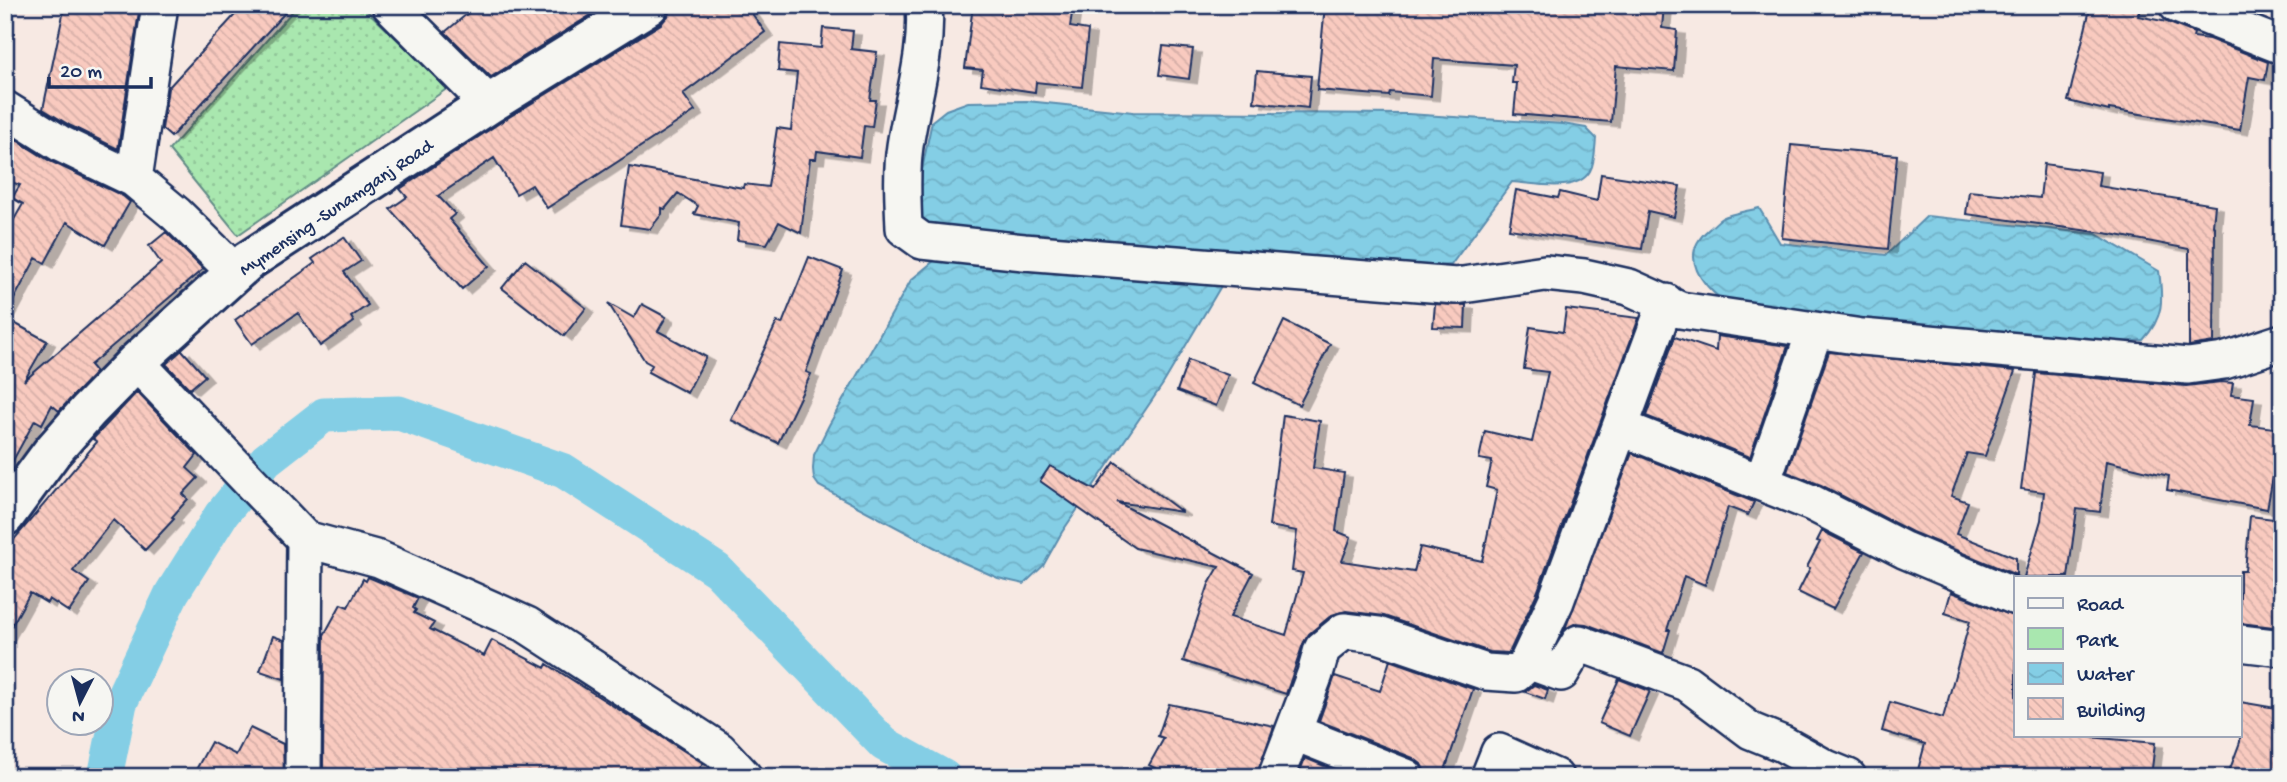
<svg xmlns="http://www.w3.org/2000/svg" width="2287" height="782" font-family="'Gochi Hand',sans-serif">
  <style>
    .green { fill: url(#green-dots); stroke: #628b86; stroke-width: 2 }
    .water { fill: url(#water-waves); stroke: #5a8eaf; stroke-width: 2 }
    .lines { fill: none; stroke-linecap: round; stroke-linejoin: round }
    .canal { stroke: #84cee5; stroke-width: 35 }
    .building { fill: url(#building-back-hatch); stroke: #1b2f5e; stroke-width: 2; filter: url(#shadow) }
    .minor-casing { stroke: #1b2f5e; stroke-width: 40 }
    .major-casing { stroke: #1b2f5e; stroke-width: 44 }
    .minor { stroke: #f6f6f2; stroke-width: 35 }
    .major { stroke: #f6f6f2; stroke-width: 38 }
    .labels { text-anchor: middle; stroke-width: 5; stroke-linejoin: round; paint-order: stroke }
    .street-label { font-size: 19px; fill: #1b2f5e; stroke: #f6f6f2 }
  </style>
  <defs>
    <pattern id="green-dots" width="8" height="8" patternUnits="userSpaceOnUse" patternTransform="scale(1.75)"><rect width="8" height="8" fill="#a9e7af"/><path d="M2 2h.1M6 6h.1" fill="none" stroke="#91c699" stroke-width="1.8" stroke-linecap="round"/></pattern>
    <pattern id="water-waves" width="16" height="10" patternUnits="userSpaceOnUse" patternTransform="scale(1.75)"><rect width="16" height="10" fill="#84cee5"/><path d="M0 5q4-4 8 0t8 0" fill="none" stroke="#71b1c7"/></pattern>
    <pattern id="building-back-hatch" width="6" height="6" patternUnits="userSpaceOnUse" patternTransform="scale(1.75)"><rect width="6" height="6" fill="#f9cabf"/><path d="M-1 5l2 2M0 0l6 6M5-1l2 2" fill="none" stroke="#d5aea7"/></pattern>
    <filter id="shadow"><feDropShadow dx="8" dy="4.5" stdDeviation="0" flood-color="#0004"/></filter>
  </defs>
  <rect width="100%" height="100%" fill="#f7e9e3"/>
  <filter id="ink" filterUnits="userSpaceOnUse"><feTurbulence type="fractalNoise" baseFrequency=".0143" numOctaves="2"/><feDisplacementMap in="SourceGraphic" scale="14" xChannelSelector="R" yChannelSelector="G"/><feConvolveMatrix kernelMatrix="1 2 1 2 8 2 1 2 1" color-interpolation-filters="sRGB"/></filter>
  <g filter="url(#ink)">
    <!-- green -->
    <path class="green" d="M298,5H361L448,88L238,235L169,150Z"/>
    <!-- water -->
    <path class="water" d="M1027,101L1133,112L1408,114L1563,124L1586,128L1596,138C1595,148 1595,163 1590,171C1577,194 1534,183 1512,182L1451,265L1398,269L928,226L914,208L932,121L946,110L968,102Z
      M1759,208L1780,243L1886,255L1927,216L2096,234L2159,271C2163,300 2164,317 2143,340L2111,343L1998,335L1729,305C1702,286 1677,256 1709,229C1713,226 1717,221 1722,218C1732,213 1748,211 1759,208Z
      M941,255L1220,284L1221,286L1163,384L1062,532L1043,566L1024,584L998,578L962,562L819,486L814,479L813,469L814,455L829,425L911,280Z"/>
    <g class="lines">
      <!-- canal -->
      <path class="canal" d="M105,777L120,703L172,593L221,515L266,460L324,415L399,413L564,471L717,570L884,744L944,777"/>
    </g>
    <!-- building -->
    <path class="building" d="M65,5H140L118,149L71,126L43,109Z
      M244,5H292L171,137L162,129L168,88Z
      M478,5H607L491,77L445,32Z
      M671,5H746L765,32L683,94L695,111L547,208L532,185L516,194L494,158L438,196L455,214L449,219L489,266L462,289L390,209L407,197L400,189L501,122L661,24L668,16Z
      M973,5H1012L1072,13L1070,27L1088,30L1082,87L1036,82L1035,92L981,84L983,70L965,68Z
      M1325,5H1664L1662,28L1677,30L1674,71L1616,66L1611,122L1514,114L1517,83H1512L1514,65L1434,59L1431,96L1390,92L1389,96L1317,90Z
      M2091,5H2141L2138,16L2167,22L2194,33L2193,37L2209,39L2268,62L2265,80L2249,77L2240,130L2109,109V111L2068,101Z
      M823,28L853,31L851,49L877,52L870,100H876L872,127L864,126L860,157L817,151L816,159H810L801,233L779,222L767,244L737,240L739,223L694,214L698,206L678,193L665,209L662,208V214L650,229L621,225L629,167L743,188L744,184L768,187L777,128L791,130L797,73L778,71L780,44L821,48Z
      M1163,46L1193,49L1189,79L1159,75Z
      M1257,71L1311,76L1308,108L1254,102Z
      M5,133L50,161L123,196L130,202L105,245L67,222L45,263L36,258L5,316V235L23,204L12,198L20,185L5,180Z
      M1791,145L1897,155L1888,249L1782,238Z
      M2044,164L2100,172L2098,186L2215,205L2213,226L2215,227L2214,342L2189,346V249L2111,234L1966,214L1969,191L2040,198Z
      M1601,174L1680,186L1674,217L1648,211L1642,249L1509,229L1516,190L1558,198L1560,192L1597,201Z
      M166,232L203,269L90,365L96,372L59,411L52,405L42,424L35,420L5,475V318L47,341L24,381L161,263L149,246Z
      M344,237L361,261L344,272L368,305L351,317L354,322L320,346L298,313L252,344L235,320L315,263L312,259Z
      M809,257L843,270L806,372L811,374L778,443L731,420L777,322L782,324Z
      M525,260L586,308L564,336L502,288Z
      M608,303L634,318L642,304L666,317L658,331L706,357L687,393L648,372L652,365L645,361Z
      M1435,304L1466,305L1465,328L1433,327Z
      M1566,309L1639,318L1537,593L1509,653L1490,652L1384,616L1346,611L1332,615L1309,634L1303,644L1286,694L1183,661L1209,584L1219,567L1135,548L1040,481L1050,466L1095,490L1115,462L1182,512L1117,502L1253,573L1230,617L1286,635L1303,573L1292,571L1297,531L1269,526L1283,415L1320,421L1313,468L1344,473L1336,531L1351,537L1342,561L1414,572L1420,547L1482,561L1497,490L1486,487L1492,461L1479,459L1485,431L1532,442L1548,372L1524,369L1530,327L1563,332Z
      M1284,321L1330,344L1299,405L1254,383Z
      M1717,336L1788,346L1750,457L1646,416L1675,337L1716,351Z
      M182,350L205,376L190,389L166,364Z
      M1829,352L2015,371L1985,456L1967,453L1951,496L1968,502L1956,534L2016,558V575L1912,532L1821,485L1787,472Z
      M1188,360L1228,375L1216,406L1177,391Z
      M2036,373L2186,386L2221,382L2233,383L2231,395L2254,398L2250,425L2282,429L2267,509L2167,490L2169,476L2106,461L2100,512L2077,509L2068,577H2024L2041,520L2044,492L2021,489Z
      M137,392L197,455L187,468L198,478L183,494L188,499L172,517L174,519L145,550L113,520L73,571L89,582L69,612L49,599L47,603L30,593L5,638V550L97,442L93,439Z
      M1632,453L1754,502L1748,515L1728,507L1705,585L1684,576L1667,630H1670L1663,653L1586,624L1576,623L1565,629Z
      M2250,516L2282,520L2279,548L2282,549V628L2240,623V571H2245Z
      M1822,531L1864,552L1833,609L1798,592L1810,568L1807,567L1820,542L1817,541Z
      M368,577L418,598L413,608L416,610L414,613L434,623L430,629L484,656L492,640L545,668L547,664L703,763L694,777H326L323,767L324,635L341,604L348,607L363,579L366,581Z
      M1951,592L2016,617V735H2067L2155,743L2151,777H1916L1925,744L1882,731L1890,702L1943,718L1970,621L1945,613Z
      M273,636L284,640V679L260,671Z
      M1390,660L1473,689L1443,776L1424,770L1421,764L1413,758L1319,721L1335,676L1380,691Z
      M1619,679L1650,691L1630,736L1599,723Z
      M1534,685L1548,690L1545,699L1525,692Z
      M2240,702L2282,709V777H2227L2240,742Z
      M1169,704L1274,726L1256,777H1171L1149,765L1164,738L1158,736Z
      M250,728L283,744L284,777H192L211,742L236,755Z
      M1305,758L1351,777H1298Z"/>
    <g class="lines">
      <defs>
        <path id="minor" d="M160,5L134,179L176,214L235,272
          M390,5L489,104
          M924,5C928,53 912,99 905,146C901,173 903,201 904,228L922,241L1024,252L1456,286L1545,273L1584,277L1629,287L1680,310L1862,337L2188,366L2224,361L2282,342
          M2177,5L2282,46
          M5,109L61,144L134,179
          M136,362L305,539L379,559L527,625L719,750L744,777
          M1622,428L1812,503L1904,550L2016,597
          M1762,483L1815,330
          M305,539L303,773L306,777
          M2240,643L2282,648
          M1528,661L1561,673L1579,643L1687,683L1751,731L1783,744L1826,768L1848,777
          M1293,732L1406,777
          M1276,777L1315,674L1322,649L1344,631L1378,635L1486,672L1516,674L1526,665L1556,601L1666,302
          M1489,777L1499,752L1555,777"/>
        <path id="major" d="M5,516L52,452L88,411L136,362L248,261L489,104L649,5"/>
      </defs>
      <!-- minor casing -->
      <use href="#minor" class="minor-casing"/>
      <!-- major casing -->
      <use href="#major" class="major-casing"/>
      <!-- minor -->
      <use href="#minor" class="minor"/>
      <!-- major -->
      <use href="#major" class="major"/>
    </g>
  </g>
  <g class="labels">
    <!-- street labels -->
    <g class="street-label">
      <text transform="translate(335 206) rotate(-34)" y="7">Mymensing -Sunamganj Road</text>
    </g>
  </g>
  <!-- margin -->
  <rect width="2287" height="782" fill="none" stroke="#f6f6f2" stroke-width="28"/>
  <rect x="14" y="14" width="2259" height="754" fill="none" stroke="#1b2f5e" stroke-width="2.5" filter="url(#ink)"/>
  <!-- legend -->
  <rect x="2014" y="576" width="228" height="161" fill="#f6f6f2" stroke="#9ea6b7" stroke-width="2"/>
  <rect x="2028" y="598" width="35" height="10" fill="#f6f6f2" stroke="#9ea6b7" stroke-width="2"/>
  <text x="2077" y="610" font-size="21" fill="#1b2f5e">Road</text>
  <rect x="2028" y="628" width="35" height="21" fill="#a9e7af" stroke="#9ea6b7" stroke-width="2"/>
  <text x="2077" y="646" font-size="21" fill="#1b2f5e">Park</text>
  <rect x="2028" y="663" width="35" height="21" fill="url(#water-waves)" stroke="#9ea6b7" stroke-width="2"/>
  <text x="2077" y="680" font-size="21" fill="#1b2f5e">Water</text>
  <rect x="2028" y="698" width="35" height="21" fill="url(#building-back-hatch)" stroke="#9ea6b7" stroke-width="2"/>
  <text x="2077" y="716" font-size="21" fill="#1b2f5e">Building</text>
  <!-- north arrow -->
  <g transform="translate(80 702) rotate(186)"><circle r="33" fill="#f6f6f2" stroke="#9ea6b7" stroke-width="2"/>
  <path d="M0-5L12 26L0 18L-12 26Z" fill="#1b2f5e"/>
  <text y="-10" font-size="19" font-weight="bold" text-anchor="middle" fill="#1b2f5e">N</text>
  </g>
  <!-- scale -->
  <path d="M49 77v10h102v-10" fill="none" stroke="#1b2f5e" stroke-width="3.5"/>
  <text x="60" y="77" font-size="21" fill="#1b2f5e" stroke="#f6f6f2" stroke-width="5" paint-order="stroke">20 m</text>
</svg>
